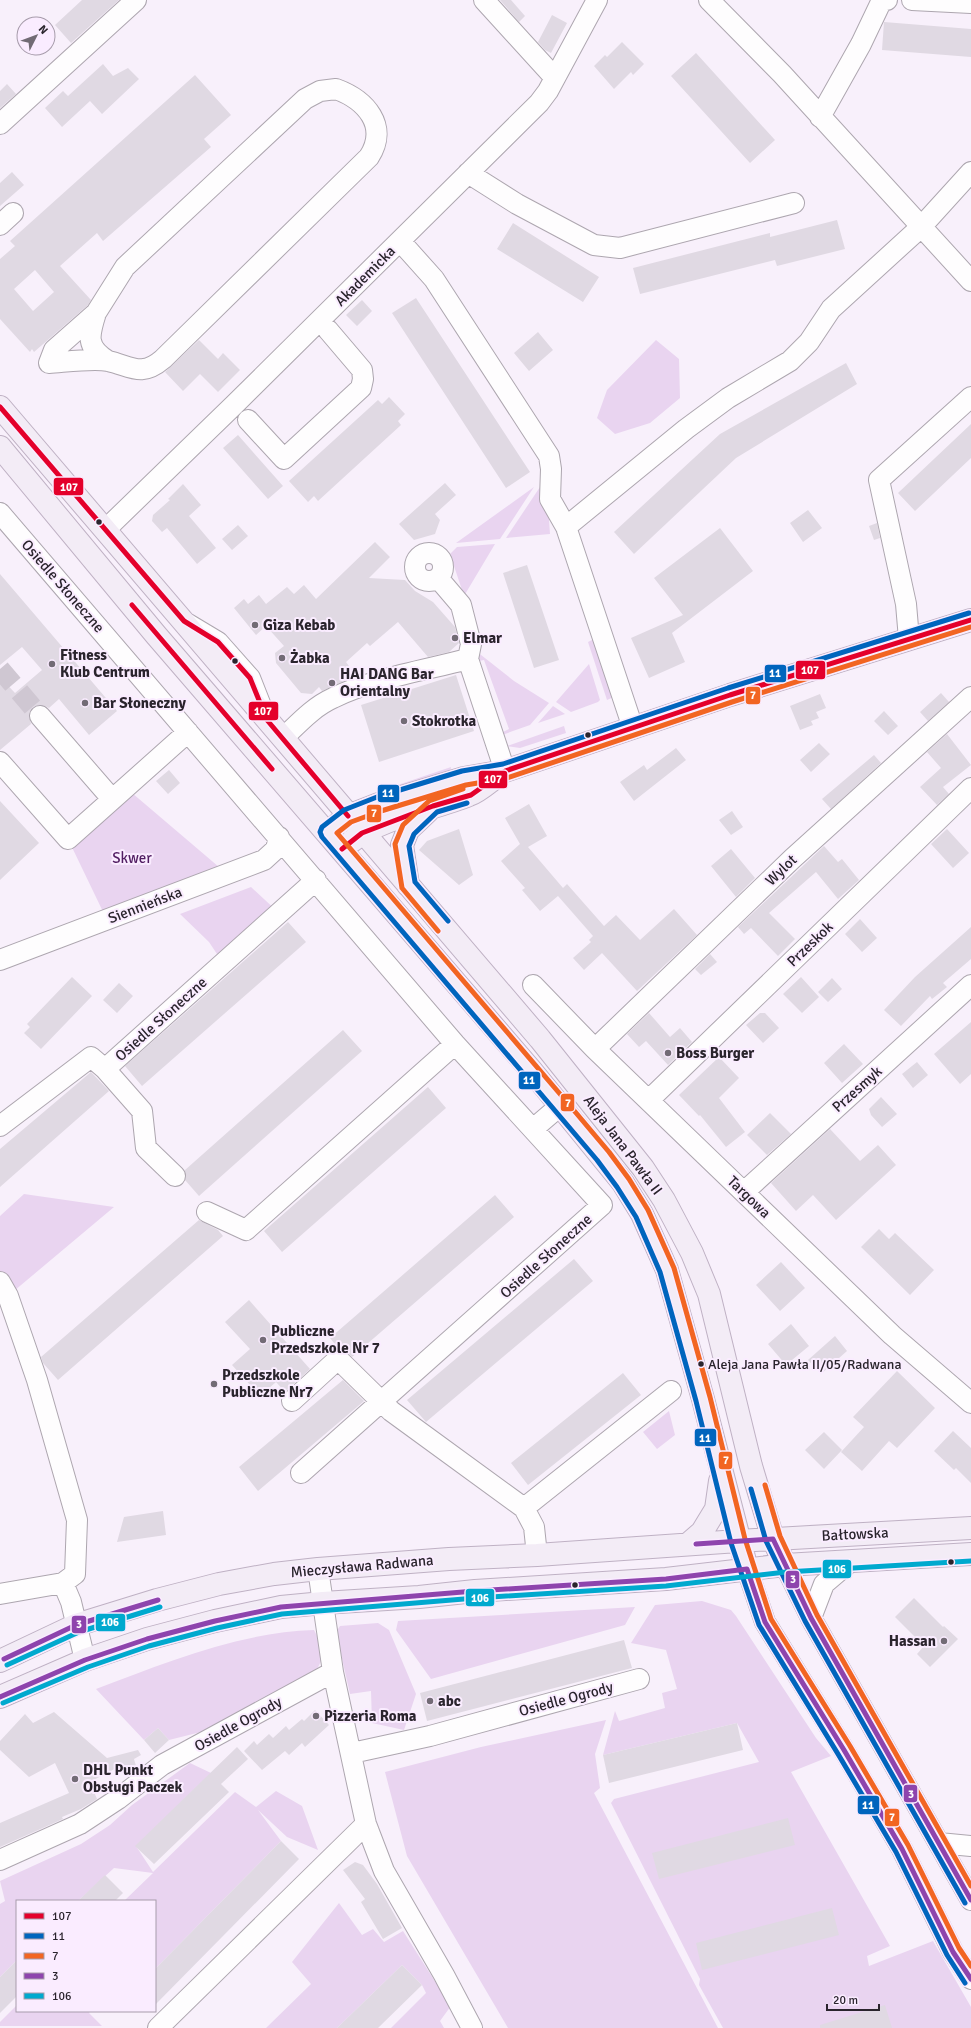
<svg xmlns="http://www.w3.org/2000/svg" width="971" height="2028" font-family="Signika,sans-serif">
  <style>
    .green { fill: #e9d4f0 }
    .building { fill: #e0d9e3; fill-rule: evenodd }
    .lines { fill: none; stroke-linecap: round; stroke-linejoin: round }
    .minor-tunnel { stroke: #cfc7d2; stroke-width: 20; stroke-dasharray: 20 10; stroke-linecap: butt }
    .minor-casing { stroke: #ada6af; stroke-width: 22 }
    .major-casing { stroke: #bfb1c4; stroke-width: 24 }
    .minor { stroke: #fefdfe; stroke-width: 20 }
    .major { stroke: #f3ecf6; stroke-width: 22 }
    .bus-1-casing { stroke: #faecff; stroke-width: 8 }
    .bus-2-casing { stroke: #faecff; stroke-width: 8 }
    .bus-3-casing { stroke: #faecff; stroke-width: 8 }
    .bus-4-casing { stroke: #faecff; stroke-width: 8 }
    .bus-5-casing { stroke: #faecff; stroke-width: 8 }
    .bus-1 { stroke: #e4002b; stroke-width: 5 }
    .bus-2 { stroke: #0065bd; stroke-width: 5 }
    .bus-3 { stroke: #f26522; stroke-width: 5 }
    .bus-4 { stroke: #8e44ad; stroke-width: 5 }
    .bus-5 { stroke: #00a9ce; stroke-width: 5 }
    .bus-dot { fill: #2a242d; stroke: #faecff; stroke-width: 1.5 }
    .poi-dot { fill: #726b75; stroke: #faecff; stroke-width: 1.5 }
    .labels { text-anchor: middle; stroke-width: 4; stroke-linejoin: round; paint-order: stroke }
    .bus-label { font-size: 14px; fill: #2a242d; stroke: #faecff; text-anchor: start }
    .street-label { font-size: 15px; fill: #2a242d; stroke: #faecff }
    .poi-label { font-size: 15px; font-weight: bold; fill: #2a242d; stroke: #faecff; text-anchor: start }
    .park-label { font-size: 15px; fill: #511d62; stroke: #faecff }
    .line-badge { stroke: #faecff; stroke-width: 1.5 }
    .badge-label { font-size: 11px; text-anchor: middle; font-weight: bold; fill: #fff }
  </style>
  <rect width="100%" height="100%" fill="#f8f0fb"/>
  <!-- green -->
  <path class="green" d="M656,340L679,359L680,398L650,423L615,434L597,418L607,390Z
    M546,478L550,534L506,538Z
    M534,487L500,539L456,543Z
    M495,544L464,596L450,554L457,547Z
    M596,638L616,696L607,700L588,642Z
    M476,651L514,681L549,703L530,725L502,735L503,732L509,729L484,660L479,661Z
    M589,664L600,700L598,702L571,712L556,702Z
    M553,706L565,714L538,723Z
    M564,726L566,733L520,748L507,746Z
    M451,767L450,774L381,794L383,790Z
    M125,787L226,873L107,920L68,839Z
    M251,887L279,913L223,963L209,942L180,914Z
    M24,1194L114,1207L8,1296L0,1282V1216Z
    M669,1411L675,1435L657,1449L643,1432Z
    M702,1601L731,1610L736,1616L816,1738L831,1756L791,1772L890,1946L867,1956L869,1966L933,1941L971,2007V2028H723L699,1985L700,1979L611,1803L614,1799L759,1762L737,1723L603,1755L615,1711L619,1721L665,1708L662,1693L677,1689L666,1650L631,1643L655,1605Z
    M635,1607L625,1625L431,1679L396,1630L398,1621Z
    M378,1623L389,1630L416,1694L404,1730L372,1723L371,1691L350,1694L336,1632L340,1626Z
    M314,1630C322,1646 327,1652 317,1669L209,1730L169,1740L158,1728L144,1740L96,1689C164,1663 241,1632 314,1630Z
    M606,1720L595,1754L600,1788L594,1793L718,2028H508L407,1856L385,1772L481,1747Z
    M190,1763L211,1773L136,1846L153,1872L235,1792L256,1807L276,1791L302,1806L318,1850L287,1837L258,1810L281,1841L155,1969V1901H124L153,1873L114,1868L78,1901H17V1960L0,1977V1904L5,1901L0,1881L81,1844L110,1825L132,1805Z
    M339,1903L362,1935L373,1929L384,1942L403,1931L436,1983L444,1975L456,1999L440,2021L444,2028H391L426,1993L422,1985L402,1965L337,2028H266L311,1984L292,1962Z
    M17,2005V2011H90L89,2013L102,2026H0V2022Z"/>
  <!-- building -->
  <path class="building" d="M82,0H119L71,43L55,25Z
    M500,0H511L525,16L519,22Z
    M552,15L567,23L551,53L545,50L538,42Z
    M884,22L971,29V57L882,50Z
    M622,42L644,64L633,75L631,72L614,89L594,66L605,55L607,57Z
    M696,53L775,140L750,163L671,76Z
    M103,64L113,76L128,68L139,79L102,114L90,101L62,127L45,108L63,91L68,96Z
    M195,75L231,115L204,139L211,147L103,241L97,233L60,266L91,300L88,305L34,352L32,349L30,352L0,319V259L15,246L10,241ZM35,270L54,292L33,311L14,289Z
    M7,84L16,94L0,108V91Z
    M12,172L24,185L0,206V183Z
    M837,220L845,249L777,266L775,260L640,294L633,268L770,233V237Z
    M513,223L599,277L583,302L497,249Z
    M416,298L530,472L506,488L392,313Z
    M362,300L372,311L357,326L346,315Z
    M538,332L553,350L529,371L514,353Z
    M199,340L218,359L223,353L240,370L218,392L200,374L183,391L165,372Z
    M846,363L857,384L736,458L634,554L614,532L720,434Z
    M389,397L405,414L398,421L401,425L318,501L314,496L308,502L289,481L378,400L382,404Z
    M971,424V458L915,511L898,493Z
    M238,435L283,486L268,499L223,448Z
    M445,483L456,495L435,514L440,520L435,534L414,540L399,524Z
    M183,484L201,505L189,516L216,548L197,564L167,528L162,532L152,521L153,515L170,500L168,499Z
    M808,510L822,528L803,542L790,523Z
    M877,523L880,538L874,540L869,526Z
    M238,525L248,536L232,550L222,539Z
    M720,528L753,571L672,633L685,662L649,678L631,638L683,615L654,578Z
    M375,542L390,557L369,578L405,580L415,591L433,602L455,627L459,643L449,652L428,657L398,622L370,646L367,643L346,662L354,673L346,680L322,691L319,687L312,694L301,693L276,663L275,653L284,646L266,626L256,635L234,608L244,599L248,604L259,595L266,604L287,587L294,594L304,585L316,599Z
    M527,565L559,660L534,668L503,573Z
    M0,574L117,711L89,735L59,699L49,708L43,705L33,707L29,713L31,724L0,750V677L15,693L42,670L22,647L0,665Z
    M456,675L474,731L379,762L361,705Z
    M941,693L949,702L928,721L920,712Z
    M820,694L826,708L816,712L819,718L811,721L813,725L800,730L790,706Z
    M884,711L898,726L888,735L874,721Z
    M947,734L971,765L943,787L949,794L937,805L920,787L941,768L927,752Z
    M819,743L830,754L811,772L800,760Z
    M676,748L686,760L634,801L620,782L644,765L647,770Z
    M874,755L881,763L831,809L822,799Z
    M169,770L180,783L168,794L156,781Z
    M0,801L39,843L0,880Z
    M529,804L547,836L528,847L563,888L567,884L604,926L616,915L640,940L674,909L697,935L637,991L602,953L584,970L573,958L591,942L589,940L593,936L558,896L540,911L522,890L525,888L501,861L520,844L505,818Z
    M732,811L743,827L731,835L719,820Z
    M459,829L473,875L459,885L419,850L427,841Z
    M947,829L969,853L953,868L931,844Z
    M824,846L838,862L842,859L859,880L838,899L816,872L769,913L795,939L778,956L751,928L744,934L738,927Z
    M731,849L755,878L736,897L711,866Z
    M860,919L877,938L862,952L845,934Z
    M288,922L306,942L142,1086L125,1066Z
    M971,927V959L943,983L947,987L932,999L930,996L901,1026L884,1010L915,977Z
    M710,954L717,962L701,975L695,969Z
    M72,977L92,996L41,1049L24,1033L30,1027L27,1024Z
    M801,977L819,997L802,1013L783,994Z
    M832,978L842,989L828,1002L818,992Z
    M119,983L133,996L117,1013L103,1000Z
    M649,1013L670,1037L680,1028L692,1042L668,1065L646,1041L639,1047L627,1034Z
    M760,1013H765L779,1028L763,1043L746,1025Z
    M971,1022V1074L960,1084L934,1054Z
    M343,1030L362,1051L199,1196L185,1180V1170Z
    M844,1044L863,1064L842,1083L824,1063Z
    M719,1057L739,1078L719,1098L745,1132L726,1147L700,1115L699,1116L679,1095Z
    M917,1062L928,1075L913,1088L902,1074Z
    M91,1072L109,1091L0,1187V1149Z
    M428,1087L446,1108L282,1252L264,1231Z
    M881,1097L897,1114L882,1127L871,1115L869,1109Z
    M770,1113L791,1134L767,1155L747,1135Z
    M830,1129L860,1161L878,1145L896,1165L836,1220L813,1195L796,1211L771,1183Z
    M495,1195L514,1217L352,1357L346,1351L338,1348L330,1338Z
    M199,1220L218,1230L223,1236L58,1380L43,1363L41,1357Z
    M879,1229L889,1239L895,1233L934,1270L910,1295L861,1247Z
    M574,1259L593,1281L426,1422L407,1400Z
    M781,1262L805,1288L780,1311L756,1285Z
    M249,1300L310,1369L285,1392L276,1382L260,1396L232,1365L250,1349L225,1322Z
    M791,1324L809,1346L786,1365L768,1344Z
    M835,1336L847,1351L821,1374L808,1360Z
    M897,1371L935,1408L897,1448L889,1441L862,1471L841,1452L864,1427L853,1417Z
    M623,1373L641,1395L528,1485L511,1463Z
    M343,1380L364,1401L258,1491L239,1467Z
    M953,1431L971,1448V1483L956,1468L954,1470L934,1451Z
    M824,1432L842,1450L824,1469L805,1450Z
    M163,1511L166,1535L117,1542L124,1517Z
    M914,1598L943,1627L944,1626L958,1639L930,1667L917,1654L924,1646L895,1617Z
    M624,1640L632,1668L427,1721L420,1693Z
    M315,1710L329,1725L305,1747L302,1743L289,1755L285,1751L262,1770L244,1751L254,1741L257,1745L269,1734L273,1738L286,1726L289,1730L302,1719L304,1721Z
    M54,1712L107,1758L138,1750L141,1755L134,1759L136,1766L121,1770L120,1766L90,1782L97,1799L81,1809L62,1817L63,1819L0,1847V1823L69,1793L55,1763L29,1777L0,1750V1741L25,1714L33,1723Z
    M737,1723L743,1750L609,1783L603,1755Z
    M158,1728L169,1740L155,1753L144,1740Z
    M237,1747L248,1759L221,1784L229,1792L154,1864L135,1846Z
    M788,1818L795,1845L659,1879L652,1853Z
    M281,1841L299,1859L155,2005V1969Z
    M355,1862L363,1865L377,1884L402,1928L383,1939L361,1902L365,1899L343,1870Z
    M105,1875L123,1893L115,1901H78Z
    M832,1908L839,1935L702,1970L696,1943Z
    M17,1960V1996L0,2013V1977Z
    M402,1965L422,1985L378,2028H337Z
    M885,2005L892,2028H820V2025Z"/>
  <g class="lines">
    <!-- minor-tunnel -->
    <path class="minor-tunnel" d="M0,669L40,716"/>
    <defs>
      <path id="minor" d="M484,0L555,78
        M709,0L782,74L971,281
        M912,0L971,3
        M336,89C366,100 389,126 369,157L163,359C141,378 131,366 108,361C94,358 65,362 49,363L54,350L96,313L125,267L305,99L320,91Z
        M820,117L861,44L882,0H887
        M0,124L136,0
        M468,173L517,204L594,245L620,248L794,203
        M0,225L13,213
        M400,241L434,279L549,456L551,469L550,499L566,527L633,728
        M96,313C89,335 85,347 108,361
        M248,420L284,459L361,388L363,379L362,370L328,330
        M0,513L455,1044L602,1205L301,1473
        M566,527L686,429L728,398L790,361L809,342L831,309L921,227L971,172
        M105,530L234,405L539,103L548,91L597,0
        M415 567a14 14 0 1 1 28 0a14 14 0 1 1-28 0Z
        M438,578L461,605L471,644L468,659L505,771
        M188,624L218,642L250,678L263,711
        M909,639L906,604L879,480L971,397
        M40,716L112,799
        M283,738C298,724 313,707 333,698C371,679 426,670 468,659
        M0,762L68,839L188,732
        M0,960L264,860L276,849L279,837
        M533,985L595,1049L892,1335L971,1403
        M595,1049L792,859L971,697
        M650,1099L971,788
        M0,1126L91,1057L105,1069
        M533,1129L561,1105
        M175,1176L146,1148L142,1111L105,1069L316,880
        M744,1192L971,985
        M207,1212L246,1230L455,1044
        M0,1282L8,1296L37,1380L77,1520L75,1574L63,1583
        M292,1401L338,1359L391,1411L524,1508L671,1391
        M524,1508L534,1527L537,1555
        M785,1565L811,1618L971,1900
        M318,1569L333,1672L366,1824L384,1871L444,1975L472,2028
        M747,1569L765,1622L844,1750L902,1849L953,1952L971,1979
        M0,1594L63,1583L71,1602L85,1660
        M811,1618L824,1584L851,1561
        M352,1753L430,1736L639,1679
        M939,1843L971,1846
        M0,1860L80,1824L118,1799L162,1765L333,1672
        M158,2028L366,1824"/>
      <path id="major" d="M0,407L540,1039L643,1168L664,1200L692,1253L709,1294L751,1466L773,1539L785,1565
        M0,447L156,635L531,1070L623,1183L642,1214L667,1270L703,1399L747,1569
        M338,824L348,816L379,804L464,778L505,771L730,695L971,620
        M352,841C384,816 433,810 469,795C480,791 490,781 500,774
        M408,885L402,845L408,830L428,811
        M688,1544L702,1532L716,1509L720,1481
        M0,1661L76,1625L157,1600L219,1584L274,1574L318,1569L449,1559L537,1555L738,1541L971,1528
        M0,1697L85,1660L147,1639L215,1621L281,1607L323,1603L419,1597L475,1591L666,1579L785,1565L971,1554"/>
    </defs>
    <!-- minor casing -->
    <use href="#minor" class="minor-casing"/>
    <!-- major casing -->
    <use href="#major" class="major-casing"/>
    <!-- minor -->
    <use href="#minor" class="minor"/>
    <!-- major -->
    <use href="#major" class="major"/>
    <defs>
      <path id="bus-1" d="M0,407L184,621L218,642L250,678L267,720L348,816
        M132,605L272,769
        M342,849L362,833L433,806L471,795L505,771L730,695L971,620"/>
      <path id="bus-2" d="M448,921L415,882L409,846L414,834L437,812L467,803
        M751,1489L766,1541L805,1621L965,1903
        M965,1983L947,1955L896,1852L838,1754L759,1625L731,1543L696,1401L660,1272L636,1217L617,1187L597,1160L322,837L320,832L322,827L344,810L377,797L462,771L503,764L728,688L969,613"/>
      <path id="bus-3" d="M971,627L732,702L507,778L466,785L381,811L351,822L337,833L566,1101L609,1152L629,1179L648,1210L674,1268L710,1397L745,1539L771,1619L850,1746L908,1845L959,1948L971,1966
        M438,931L402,888L395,844L403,825L429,801L463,789
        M765,1485L780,1536L817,1615L971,1886"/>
      <path id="bus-4" d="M696,1544L773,1539L811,1618L971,1900
        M4,1659L76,1625L158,1600
        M0,1697L85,1660L147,1639L215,1621L281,1607L475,1591L666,1579L747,1569L765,1622L844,1750L902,1849L953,1952L971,1979"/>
      <path id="bus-5" d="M7,1665L79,1632L160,1607
        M3,1703L88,1667L149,1646L217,1628L282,1614L476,1598L666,1586L786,1572L971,1561"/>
    </defs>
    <!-- bus-1 casing -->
    <use href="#bus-1" class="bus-1-casing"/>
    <!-- bus-2 casing -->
    <use href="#bus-2" class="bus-2-casing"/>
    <!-- bus-3 casing -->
    <use href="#bus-3" class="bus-3-casing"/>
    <!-- bus-4 casing -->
    <use href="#bus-4" class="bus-4-casing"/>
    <!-- bus-5 casing -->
    <use href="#bus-5" class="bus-5-casing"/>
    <!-- bus-1 -->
    <use href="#bus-1" class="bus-1"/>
    <!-- bus-2 -->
    <use href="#bus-2" class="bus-2"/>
    <!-- bus-3 -->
    <use href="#bus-3" class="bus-3"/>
    <!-- bus-4 -->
    <use href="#bus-4" class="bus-4"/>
    <!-- bus-5 -->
    <use href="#bus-5" class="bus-5"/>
  </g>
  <!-- markers -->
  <g class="bus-dot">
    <circle cx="99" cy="522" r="3.5"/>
    <circle cx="235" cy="661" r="3.5"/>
    <circle cx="588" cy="735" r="3.5"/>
    <circle cx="701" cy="1364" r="3.5"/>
    <circle cx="951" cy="1562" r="3.5"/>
    <circle cx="575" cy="1585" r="3.5"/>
  </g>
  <g class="poi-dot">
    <circle cx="255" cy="625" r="4"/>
    <circle cx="455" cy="638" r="4"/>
    <circle cx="282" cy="658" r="4"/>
    <circle cx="52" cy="664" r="4"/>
    <circle cx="332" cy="683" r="4"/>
    <circle cx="85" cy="703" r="4"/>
    <circle cx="404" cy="721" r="4"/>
    <circle cx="668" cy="1053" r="4"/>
    <circle cx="263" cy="1340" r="4"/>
    <circle cx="214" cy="1384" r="4"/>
    <circle cx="944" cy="1641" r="4"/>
    <circle cx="430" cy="1701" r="4"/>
    <circle cx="316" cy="1716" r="4"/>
    <circle cx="75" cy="1779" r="4"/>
  </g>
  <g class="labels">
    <!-- bus labels -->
    <g class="bus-label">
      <text x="708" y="1369">Aleja Jana Pawła II/05/Radwana</text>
    </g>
    <!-- street labels -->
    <g class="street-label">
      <text transform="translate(365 276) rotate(-45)" y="5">Akademicka</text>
      <text transform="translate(63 586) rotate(49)" y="5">Osiedle Słoneczne</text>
      <text transform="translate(781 870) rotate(-44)" y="5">Wylot</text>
      <text transform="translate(145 905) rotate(-21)" y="5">Siennieńska</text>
      <text transform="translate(810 944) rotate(-44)" y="5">Przeskok</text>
      <text transform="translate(161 1019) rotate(-42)" y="5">Osiedle Słoneczne</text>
      <text transform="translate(857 1089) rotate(-42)" y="5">Przesmyk</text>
      <text transform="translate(623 1145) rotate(53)" y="5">Aleja Jana Pawła II</text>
      <text transform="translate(749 1197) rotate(44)" y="5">Targowa</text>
      <text transform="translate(546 1256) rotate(-42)" y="5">Osiedle Słoneczne</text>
      <text transform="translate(855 1534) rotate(-3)" y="5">Bałtowska</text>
      <text transform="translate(362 1566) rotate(-5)" y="5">Mieczysława Radwana</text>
      <text transform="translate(566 1699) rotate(-15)" y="5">Osiedle Ogrody</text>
      <text transform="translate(238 1724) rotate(-29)" y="5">Osiedle Ogrody</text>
    </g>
    <!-- poi labels -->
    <g class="poi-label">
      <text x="263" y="630">Giza Kebab</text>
      <text x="463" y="643">Elmar</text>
      <text x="60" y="660">Fitness<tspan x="60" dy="17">Klub Centrum</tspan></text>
      <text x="290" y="663">Żabka</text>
      <text x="340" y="679">HAI DANG Bar<tspan x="340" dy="17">Orientalny</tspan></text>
      <text x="93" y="708">Bar Słoneczny</text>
      <text x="412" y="726">Stokrotka</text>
      <text x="676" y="1058">Boss Burger</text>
      <text x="271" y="1336">Publiczne<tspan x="271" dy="17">Przedszkole Nr 7</tspan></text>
      <text x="222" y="1380">Przedszkole<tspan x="222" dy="17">Publiczne Nr7</tspan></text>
      <text x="936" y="1646" text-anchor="end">Hassan</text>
      <text x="438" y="1706">abc</text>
      <text x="324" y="1721">Pizzeria Roma</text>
      <text x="83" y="1775">DHL Punkt<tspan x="83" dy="17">Obsługi Paczek</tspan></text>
    </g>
    <!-- park labels -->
    <g class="park-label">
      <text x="132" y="863">Skwer</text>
    </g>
  </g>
  <g class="line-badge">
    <rect x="53" y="477" width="31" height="19" rx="4" fill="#e4002b"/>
    <rect x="795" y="660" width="31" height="20" rx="4" fill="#e4002b"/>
    <rect x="764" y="664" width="23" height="19" rx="4" fill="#0065bd"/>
    <rect x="745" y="686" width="16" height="19" rx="4" fill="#f26522"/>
    <rect x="248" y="701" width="31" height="20" rx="4" fill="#e4002b"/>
    <rect x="478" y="770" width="30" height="19" rx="4" fill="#e4002b"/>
    <rect x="377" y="784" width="23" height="19" rx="4" fill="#0065bd"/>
    <rect x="366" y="804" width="16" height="19" rx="4" fill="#f26522"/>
    <rect x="518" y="1071" width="23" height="19" rx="4" fill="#0065bd"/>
    <rect x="560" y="1093" width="15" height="19" rx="4" fill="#f26522"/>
    <rect x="694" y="1428" width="23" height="19" rx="4" fill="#0065bd"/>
    <rect x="718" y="1451" width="15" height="19" rx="4" fill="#f26522"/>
    <rect x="822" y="1559" width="30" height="20" rx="4" fill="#00a9ce"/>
    <rect x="785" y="1570" width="15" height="19" rx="4" fill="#8e44ad"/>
    <rect x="465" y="1588" width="30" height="19" rx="4" fill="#00a9ce"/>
    <rect x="95" y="1613" width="31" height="19" rx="4" fill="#00a9ce"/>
    <rect x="71" y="1615" width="16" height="19" rx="4" fill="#8e44ad"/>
    <rect x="903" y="1784" width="15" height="19" rx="4" fill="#8e44ad"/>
    <rect x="857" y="1795" width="23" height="20" rx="4" fill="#0065bd"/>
    <rect x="884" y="1808" width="16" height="19" rx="4" fill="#f26522"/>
  </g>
  <g class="badge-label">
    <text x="69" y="491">107</text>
    <text x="810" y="674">107</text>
    <text x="775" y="677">11</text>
    <text x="753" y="699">7</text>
    <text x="263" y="715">107</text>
    <text x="493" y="783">107</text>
    <text x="388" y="797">11</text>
    <text x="374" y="817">7</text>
    <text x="529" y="1084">11</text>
    <text x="568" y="1107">7</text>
    <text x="705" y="1442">11</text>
    <text x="726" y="1464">7</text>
    <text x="837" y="1573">106</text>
    <text x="793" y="1583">3</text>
    <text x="480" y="1602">106</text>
    <text x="110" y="1626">106</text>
    <text x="79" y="1628">3</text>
    <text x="911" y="1798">3</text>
    <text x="868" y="1809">11</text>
    <text x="892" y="1821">7</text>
  </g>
  <!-- legend -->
  <rect x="16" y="1900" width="140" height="112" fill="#faecff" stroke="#a79cab"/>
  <rect x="24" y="1913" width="20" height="6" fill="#e4002b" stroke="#a79cab"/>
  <text x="52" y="1920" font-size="12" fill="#2a242d">107</text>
  <rect x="24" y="1933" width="20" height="6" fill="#0065bd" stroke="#a79cab"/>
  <text x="52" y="1940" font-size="12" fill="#2a242d">11</text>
  <rect x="24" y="1953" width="20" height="6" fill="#f26522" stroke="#a79cab"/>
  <text x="52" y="1960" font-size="12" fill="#2a242d">7</text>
  <rect x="24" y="1973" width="20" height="6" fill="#8e44ad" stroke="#a79cab"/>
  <text x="52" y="1980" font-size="12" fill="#2a242d">3</text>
  <rect x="24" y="1993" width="20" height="6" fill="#00a9ce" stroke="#a79cab"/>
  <text x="52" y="2000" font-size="12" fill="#2a242d">106</text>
  <!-- north arrow -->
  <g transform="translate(36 36) rotate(48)"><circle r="19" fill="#faecff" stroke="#a79cab"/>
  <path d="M0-3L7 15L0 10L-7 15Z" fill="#726b75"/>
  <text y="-6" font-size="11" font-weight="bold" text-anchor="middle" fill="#2a242d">N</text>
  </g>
  <!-- scale -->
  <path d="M827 2004v6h52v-6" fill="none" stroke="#2a242d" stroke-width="2"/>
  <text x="833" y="2004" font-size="12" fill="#2a242d" stroke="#faecff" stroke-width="3" paint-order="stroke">20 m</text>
</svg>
